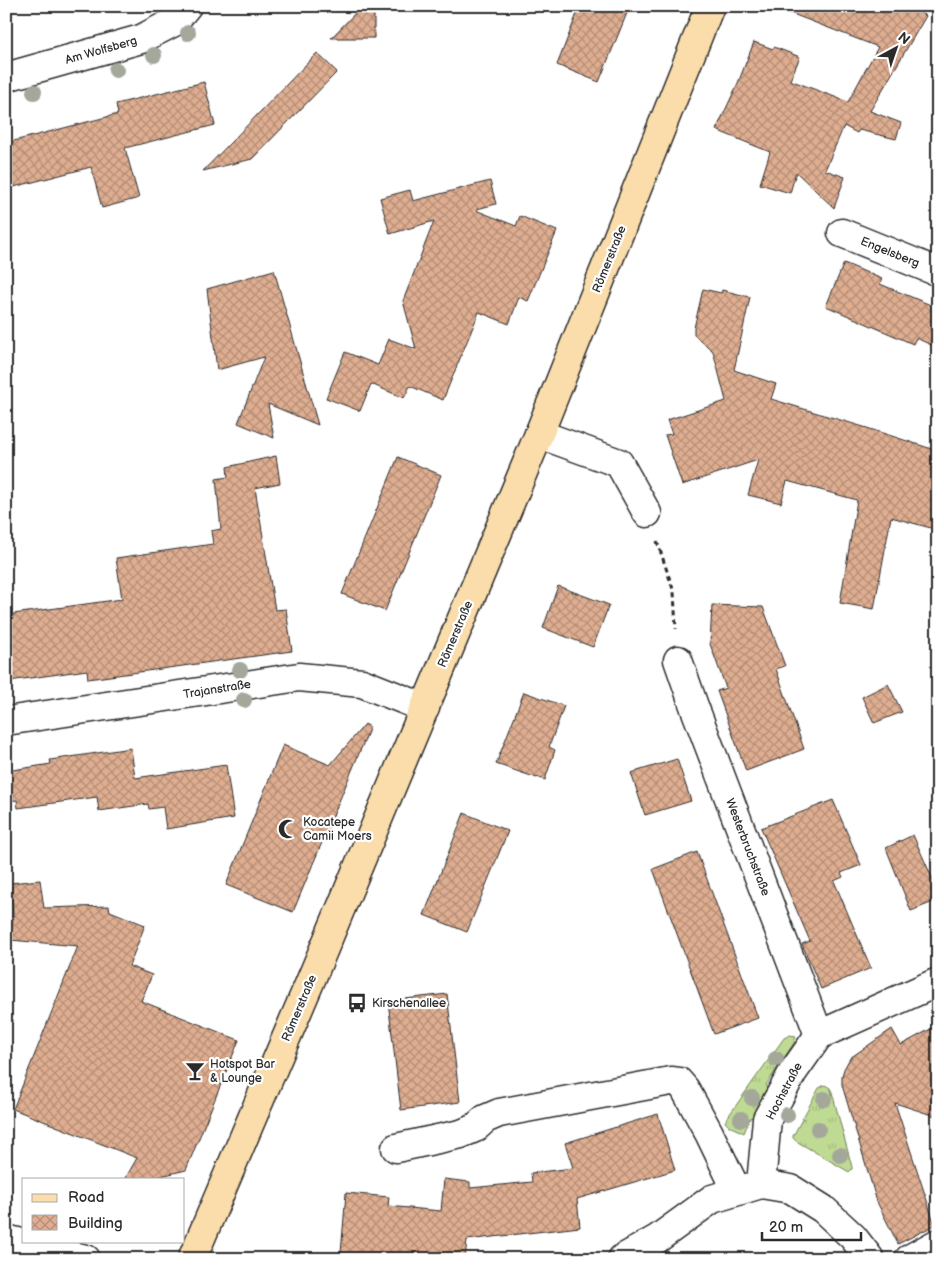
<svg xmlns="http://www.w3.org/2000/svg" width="944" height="1265" font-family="'Balsamiq Sans',sans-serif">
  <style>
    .grass { fill: url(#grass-tufts); stroke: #75825e }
    .building { fill: url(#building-cross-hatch); stroke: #2b2b2b }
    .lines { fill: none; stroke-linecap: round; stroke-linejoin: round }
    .minor-casing { stroke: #2b2b2b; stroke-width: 31 }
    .major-casing { stroke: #2b2b2b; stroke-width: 31 }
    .path { stroke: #2b2b2b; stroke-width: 3; stroke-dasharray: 5 4; stroke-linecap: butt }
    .minor { stroke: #fff; stroke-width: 28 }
    .major { stroke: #faddab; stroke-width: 28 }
    .tree { fill: #a3a89b }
    .labels { text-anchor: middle; stroke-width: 4.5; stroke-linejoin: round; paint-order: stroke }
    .street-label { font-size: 12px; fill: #2b2b2b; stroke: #fff }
    .poi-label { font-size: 12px; fill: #2b2b2b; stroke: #fff; text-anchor: start }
  </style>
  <defs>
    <pattern id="grass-tufts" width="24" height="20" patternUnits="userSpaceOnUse" patternTransform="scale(1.25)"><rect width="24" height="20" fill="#bfda92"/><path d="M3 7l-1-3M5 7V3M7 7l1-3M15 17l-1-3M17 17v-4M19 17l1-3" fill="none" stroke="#a4bb7e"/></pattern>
    <pattern id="building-cross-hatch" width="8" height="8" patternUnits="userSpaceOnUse" patternTransform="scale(1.25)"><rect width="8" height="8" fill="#dfae91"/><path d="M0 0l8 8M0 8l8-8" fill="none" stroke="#b58e77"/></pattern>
  </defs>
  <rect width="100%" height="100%" fill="#fff"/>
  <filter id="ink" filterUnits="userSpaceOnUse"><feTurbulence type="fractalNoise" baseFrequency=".02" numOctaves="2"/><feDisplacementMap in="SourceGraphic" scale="10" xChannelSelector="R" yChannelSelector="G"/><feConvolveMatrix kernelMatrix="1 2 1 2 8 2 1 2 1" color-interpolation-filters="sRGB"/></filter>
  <g filter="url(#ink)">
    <!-- grass -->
    <path class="grass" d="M790,1035L796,1036L794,1043L766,1085L767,1092L756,1116L750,1118L744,1133L729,1126L725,1122L727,1118L784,1038Z
      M825,1085L830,1088L832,1092L852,1167V1169L849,1172L796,1141L793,1138V1136L819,1088Z"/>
    <!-- building -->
    <path class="building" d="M362,6H374V38H331Z
      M580,6H611L627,13L599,82L557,65Z
      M777,6H909L926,16L870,111L901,123L896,139L859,130L857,133L844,126L825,170L845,177L834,208L796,172L790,193L760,184L770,152L716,130L738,83L754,42L773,49L774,47L800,57L790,80L848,102L878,47L777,8Z
      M317,53L337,72L252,159L203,171Z
      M204,82L215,125L125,148L139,198L102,208L91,167L6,189V143L118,114L116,104Z
      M490,181L496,204L477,209L478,211L516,226L520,216L557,231L528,301L519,297L509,324L479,312L443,400L410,386L404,398L371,384L360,411L326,398L345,352L378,365L389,339L416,349L403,301L434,221L390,234L380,198L410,190L413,201Z
      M844,263L882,279L880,284L938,308V348L916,338L913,344L826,306Z
      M274,270L318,425L268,404L274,438L238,423L264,357L217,370L207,289Z
      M703,289L721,293L722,290L750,297L734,370L776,384L771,399L867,428L938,451V530L891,517L874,609L840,603L857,500L787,481L781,503L748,495L758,460L682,485L665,435L672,434L667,420L726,401L713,351L694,335V328Z
      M276,456L280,483L255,488L275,610L286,609L292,651L88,679L87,670L9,681L6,657V615L122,599L116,558L213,544L211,531L221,529L216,479L228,477L227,467Z
      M398,457L441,475L385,611L342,594Z
      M558,586L609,605L593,647L543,628Z
      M712,605L763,607L785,666L776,669L804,749L746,771L717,691L726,688L710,644Z
      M888,684L902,712L874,723L862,697Z
      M524,692L564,706L549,747L555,750L545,780L537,777V778L496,764Z
      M365,724L370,727L293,912L226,885L283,745L330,765Z
      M131,748L135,778L226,765L234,818L166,829L163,807L149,809L148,804L99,811L97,797L18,808L17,800L6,801V771L51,764L50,760Z
      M677,759L691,801L645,815L631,773Z
      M833,800L861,865L841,873L843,877L834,881L871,968L821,989L802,944L810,941L761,828Z
      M464,813L508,831L467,932L424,915Z
      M913,835L938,891V900L911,911L886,848Z
      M697,852L758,1018L714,1034L653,869Z
      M40,880L44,908L109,906L110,911L145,925L129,966L152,975L141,1001L239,1040L186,1170L149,1179H125L137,1158L13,1109L78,946L10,940L13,914L10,883Z
      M447,994L460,1102L401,1110L388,1001Z
      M938,1025V1117L895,1103L935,1225L898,1244L877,1202L842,1085V1076L844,1069L850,1058L892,1029L901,1045Z
      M658,1114L675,1170L577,1199L580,1227L467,1240L465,1259H403L341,1253L346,1193L389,1197L388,1206L441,1211L444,1179L470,1182V1188L532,1182L531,1173L573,1168L565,1143Z"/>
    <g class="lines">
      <defs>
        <path id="minor" d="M6,77L141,39L174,22L187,6
          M842,233L938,272
          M539,434L619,463L647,513
          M678,660L694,706L819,1035
          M6,721L299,677L362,683L425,708
          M396,1148L461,1134L475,1128L485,1119L499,1113L671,1081L679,1082L685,1089L709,1133L737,1191
          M761,1184L767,1119L793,1072L819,1035L938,982
          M6,1239L86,1259
          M622,1259L657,1239L712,1199L761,1184L791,1189L823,1209L853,1237L870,1259
          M909,1259L938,1243"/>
        <path id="major" d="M192,1259L310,982L539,434L710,6"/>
      </defs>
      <!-- minor casing -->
      <use href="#minor" class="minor-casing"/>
      <!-- major casing -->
      <use href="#major" class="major-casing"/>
      <!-- path -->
      <path class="path" d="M657,541L674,592L676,629"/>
      <!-- minor -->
      <use href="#minor" class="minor"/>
      <!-- major -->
      <use href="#major" class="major"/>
    </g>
    <!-- trees -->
    <g class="tree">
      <circle cx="188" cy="33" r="8"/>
      <circle cx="154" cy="55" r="8"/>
      <circle cx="116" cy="70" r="8"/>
      <circle cx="34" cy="92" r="8"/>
      <circle cx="240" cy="670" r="8"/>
      <circle cx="244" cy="700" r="8"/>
      <circle cx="776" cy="1059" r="8"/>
      <circle cx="752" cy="1098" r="8"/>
      <circle cx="824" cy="1099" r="8"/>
      <circle cx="787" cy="1115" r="8"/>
      <circle cx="741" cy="1119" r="8"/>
      <circle cx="818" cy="1129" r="8"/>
      <circle cx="840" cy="1155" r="8"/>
    </g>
  </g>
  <!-- icons -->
  <defs>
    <symbol id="mosque-bare" viewBox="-9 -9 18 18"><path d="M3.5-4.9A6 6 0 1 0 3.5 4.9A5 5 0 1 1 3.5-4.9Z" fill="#2b2b2b" stroke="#fff" stroke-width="2.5" paint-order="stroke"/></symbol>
    <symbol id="bus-bare" viewBox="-9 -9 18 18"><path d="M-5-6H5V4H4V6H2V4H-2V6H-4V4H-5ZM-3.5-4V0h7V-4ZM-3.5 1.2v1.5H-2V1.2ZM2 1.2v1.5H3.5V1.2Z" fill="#2b2b2b" stroke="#fff" stroke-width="2.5" paint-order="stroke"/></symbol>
    <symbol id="bar-bare" viewBox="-9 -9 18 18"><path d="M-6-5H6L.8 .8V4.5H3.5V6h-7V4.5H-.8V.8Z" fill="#2b2b2b" stroke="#fff" stroke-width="2.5" paint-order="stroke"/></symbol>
  </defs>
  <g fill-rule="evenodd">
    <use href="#mosque-bare" x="274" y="815" width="28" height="28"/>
    <use href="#bus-bare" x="343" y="989" width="28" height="28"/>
    <use href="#bar-bare" x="181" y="1057" width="28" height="28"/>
  </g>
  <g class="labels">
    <!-- street labels -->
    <g class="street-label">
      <text transform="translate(101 50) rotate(-16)" y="4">Am Wolfsberg</text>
      <text transform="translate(890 252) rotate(22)" y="4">Engelsberg</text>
      <text transform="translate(609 259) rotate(-68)" y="4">Römerstraße</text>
      <text transform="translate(455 634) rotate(-67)" y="4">Römerstraße</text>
      <text transform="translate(217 689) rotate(-9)" y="4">Trajanstraße</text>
      <text transform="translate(748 847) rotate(69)" y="4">Westerbruchstraße</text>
      <text transform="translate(299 1008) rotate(-67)" y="4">Römerstraße</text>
      <text transform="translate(784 1091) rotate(-62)" y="4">Hochstraße</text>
    </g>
    <!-- poi labels -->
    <g class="poi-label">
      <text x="303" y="826">Kocatepe<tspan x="303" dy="14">Camii Moers</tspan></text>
      <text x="372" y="1007">Kirschenallee</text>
      <text x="210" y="1068">Hotspot Bar<tspan x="210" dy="14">&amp; Lounge</tspan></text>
    </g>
  </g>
  <!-- margin -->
  <rect width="944" height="1265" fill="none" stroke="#fff" stroke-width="25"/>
  <rect x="12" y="12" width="919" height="1240" fill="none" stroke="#2b2b2b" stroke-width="2" filter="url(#ink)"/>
  <!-- legend -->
  <rect x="22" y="1178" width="162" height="65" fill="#ffffff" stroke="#aaaaaa"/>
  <rect x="32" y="1194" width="25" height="8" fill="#faddab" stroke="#aaaaaa"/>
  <text x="68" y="1202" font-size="15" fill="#2b2b2b">Road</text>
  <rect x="32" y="1215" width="25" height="15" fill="url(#building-cross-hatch)" stroke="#aaaaaa"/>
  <text x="68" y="1228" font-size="15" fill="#2b2b2b">Building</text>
  <!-- north arrow -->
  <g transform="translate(896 48) rotate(40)" stroke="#ffffff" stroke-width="4" paint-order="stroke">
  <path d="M0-4L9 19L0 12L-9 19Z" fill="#2b2b2b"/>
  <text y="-8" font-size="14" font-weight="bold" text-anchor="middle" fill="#2b2b2b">N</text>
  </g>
  <!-- scale -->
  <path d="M762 1232v8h99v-8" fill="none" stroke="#2b2b2b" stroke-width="2.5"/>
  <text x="769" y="1232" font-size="15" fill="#2b2b2b" stroke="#ffffff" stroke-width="4" paint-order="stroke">20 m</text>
</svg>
